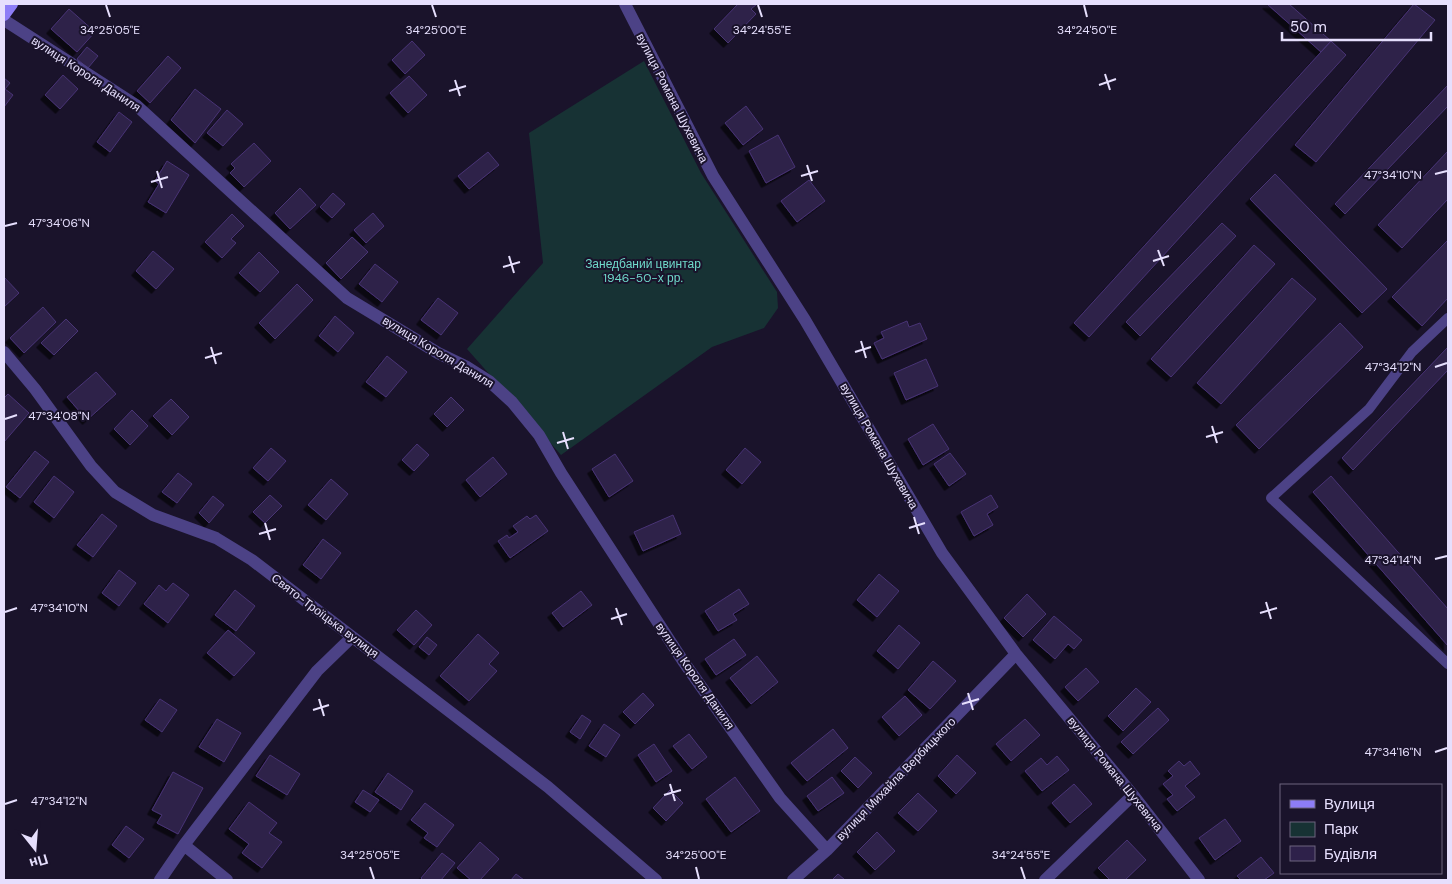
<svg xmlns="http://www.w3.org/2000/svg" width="1452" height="884" font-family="'DM Sans',sans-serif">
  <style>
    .green { fill: #173234 }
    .building { fill: #2e214a; stroke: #483475; filter: url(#shadow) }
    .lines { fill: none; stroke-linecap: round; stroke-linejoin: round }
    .lane { stroke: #4c4286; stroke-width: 10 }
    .street { stroke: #4c4286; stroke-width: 12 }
    .secondary { stroke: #8d7df6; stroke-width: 12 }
    .ticks { fill: none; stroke: #e6dffd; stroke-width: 2 }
    .labels { text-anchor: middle; stroke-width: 4; stroke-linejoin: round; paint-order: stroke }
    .street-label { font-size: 12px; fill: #e6dffd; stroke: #1a132b }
    .park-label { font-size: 12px; fill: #6fd9ca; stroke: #1a132b }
    .ticks-label { font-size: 12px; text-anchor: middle; fill: #e6dffd; stroke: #1a132b; stroke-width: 4; stroke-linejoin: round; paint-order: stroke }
  </style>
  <defs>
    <filter id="shadow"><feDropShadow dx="-4.5" dy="4.5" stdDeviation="0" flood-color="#0009"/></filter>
  </defs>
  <rect width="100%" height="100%" fill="#1a132b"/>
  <!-- green -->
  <path class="green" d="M644,61L701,173L777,292L778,308L764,328L712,347L561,455L467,349L543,263L529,133Z"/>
  <!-- building -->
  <path class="building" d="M738,4H757L751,9L756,14L728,43L714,29Z
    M1267,4H1289L1331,41L1321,52Z
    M1414,4L1435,20L1316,162L1295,145Z
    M69,9L95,32L77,52L51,29Z
    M412,41L425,55L405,74L392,60Z
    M1331,41L1346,55L1089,337L1074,323Z
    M87,47L98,56L88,68L77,59Z
    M168,56L181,68L150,103L137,91Z
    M63,75L78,89L60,109L45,95Z
    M409,76L427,95L408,113L390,93Z
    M4,78L10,83L5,89L13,95L4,107Z
    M1448,85V106L1345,214L1335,204Z
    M195,89L221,109L195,143L171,120Z
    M746,106L763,129L743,145L725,123Z
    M227,110L243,124L223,146L207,133Z
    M119,112L132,122L110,152L97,142Z
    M778,135L795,167L766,183L749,151Z
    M254,143L271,161L244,187L230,173L235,168L231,164Z
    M1448,151V199L1402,248L1378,225Z
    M488,152L499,165L469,189L458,176Z
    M167,161L189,175L166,213L148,202L159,184L155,181Z
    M1275,174L1387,289L1362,313L1250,199Z
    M809,180L825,201L797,222L781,201Z
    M300,188L316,205L290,229L275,213Z
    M333,193L345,204L332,218L320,207Z
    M373,213L384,226L366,243L354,230Z
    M232,214L244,226L231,239L236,243L222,258L205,242Z
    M1222,223L1236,236L1140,336L1126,322Z
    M352,237L368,252L341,279L326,263Z
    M1448,240V298L1422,326L1392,297Z
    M1254,245L1275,264L1171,377L1151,359Z
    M153,251L174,269L156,289L136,271Z
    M259,252L279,272L260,292L239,273Z
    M375,264L398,282L382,302L359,284Z
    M4,277L19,293L4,307Z
    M1292,278L1316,299L1221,404L1197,383Z
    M297,284L313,300L275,339L259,323Z
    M438,298L458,313L441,335L421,320Z
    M43,307L56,322L24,353L10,338Z
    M335,316L354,333L338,352L319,336Z
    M66,319L78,331L54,355L41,343Z
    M907,321L909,327L920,323L927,339L882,359L874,343L884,338L881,332Z
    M1340,323L1363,347L1259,449L1236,425Z
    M1448,347V370L1353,470L1342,458Z
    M387,356L407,372L386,397L366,382Z
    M926,359L938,386L906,400L894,373Z
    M96,372L116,394L87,420L67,397Z
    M8,394L29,413L4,442V398Z
    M451,397L464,410L447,427L434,414Z
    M171,399L189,417L172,435L153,416Z
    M132,410L148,426L130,445L114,429Z
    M933,424L949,449L923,465L908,439Z
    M417,444L429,455L414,471L402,460Z
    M271,448L286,461L268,481L253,468Z
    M745,448L761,462L742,484L726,470Z
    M35,451L49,462L20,498L6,487Z
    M950,453L966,474L949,486L934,464Z
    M615,454L633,481L609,497L592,469Z
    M493,457L507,474L480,497L466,480Z
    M178,473L192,484L177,503L162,492Z
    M54,476L74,492L54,518L34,502Z
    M1331,476L1448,609V646L1313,492Z
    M331,479L348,494L326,520L308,505Z
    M270,495L282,506L265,523L253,512Z
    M991,495L998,507L987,514L993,525L974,536L961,512Z
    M213,496L224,505L209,523L199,513Z
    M102,514L117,526L93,557L77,545Z
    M536,515L548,531L510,558L498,541L507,535L509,538L518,532L513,526L527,516L530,519Z
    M673,515L681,534L643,551L634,532Z
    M323,539L341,553L321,579L303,565Z
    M119,570L136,583L119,606L102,593Z
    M879,574L899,591L877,617L857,600Z
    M173,583L189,595L168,623L144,604L159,585L166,591Z
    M739,589L749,604L733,614L737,620L718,631L705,611Z
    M235,590L255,606L236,631L215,615Z
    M581,591L592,605L563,627L552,613Z
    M1027,594L1046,614L1023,637L1004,618Z
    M416,610L432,625L414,645L397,630Z
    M1054,616L1082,640L1074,649L1068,644L1055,659L1033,640Z
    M899,625L920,643L898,669L877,651Z
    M228,630L255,653L234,676L207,653Z
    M478,634L499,653L489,664L497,671L469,701L440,676Z
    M427,637L437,645L429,655L419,647Z
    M734,639L746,655L716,675L705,659Z
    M757,656L778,682L751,704L730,678Z
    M933,661L956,681L930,709L908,690Z
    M1086,668L1099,682L1078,701L1065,687Z
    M1136,688L1151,702L1123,731L1108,716Z
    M643,693L654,705L635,724L623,712Z
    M905,696L922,715L899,736L882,717Z
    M160,699L177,710L162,732L145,720Z
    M1158,708L1169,720L1133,754L1121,742Z
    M582,715L591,721L580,739L570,732Z
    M217,719L241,733L224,762L199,747Z
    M1025,719L1040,735L1011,761L996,744Z
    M604,724L620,735L606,757L589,746Z
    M833,729L848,748L807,781L791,763Z
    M689,734L707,757L692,769L673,746Z
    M654,744L672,771L656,782L638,755Z
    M270,755L300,774L287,795L256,776Z
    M957,755L976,773L956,794L938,776Z
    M1057,756L1069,770L1042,791L1025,771L1041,758L1047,765Z
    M855,757L872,773L858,788L841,771Z
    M1179,761L1184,766L1190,761L1200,774L1185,786L1195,797L1177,811L1167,799L1173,795L1163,784L1173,776L1168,771Z
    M173,772L203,788L178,834L157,823L162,815L152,810Z
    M388,773L413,791L401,810L375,792Z
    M735,777L760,811L731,832L706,799Z
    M832,777L844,793L818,811L807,796Z
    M1074,784L1092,804L1070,823L1052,803Z
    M363,790L379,800L370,812L355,802Z
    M670,790L683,803L666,821L653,808Z
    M918,793L937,811L918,831L898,813Z
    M249,802L277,823L269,833L282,842L262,868L242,853L249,844L229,829Z
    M425,803L454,825L437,847L424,838L428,833L411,820Z
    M1225,819L1241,841L1215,860L1199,838Z
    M126,826L144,839L129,858L112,845Z
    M877,832L895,851L875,870L857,852Z
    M1127,840L1146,860L1125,880H1110L1098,868Z
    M480,842L499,859L480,880H471L457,868Z
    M442,853L455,863L441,880H423L421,878Z
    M1261,857L1274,873L1264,880H1241L1237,876Z
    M516,874L524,880H511Z
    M838,874L845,880H832Z"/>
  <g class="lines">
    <!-- lane -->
    <path class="lane" d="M1448,318L1412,352L1369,409L1271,498L1448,664"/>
    <!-- street -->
    <path class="street" d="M625,4L713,176L805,320L942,553L1016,654L1133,795L1199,880
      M4,20L136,105L347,298L438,353L467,367L489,381L512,402L539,435L561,473L683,661L780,798L827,850
      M4,352L35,389L91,466L115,492L153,515L216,538L252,560L548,787L656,880
      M184,845L227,880
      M160,880L184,845L317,671L352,637
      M793,880L827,850L1016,654
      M1045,880L1133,795"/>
    <!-- secondary -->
    <path class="secondary" d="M4,15L12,4"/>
  </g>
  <!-- ticks -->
  <path class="ticks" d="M106,5L110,17M432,5L436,17M758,5L762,17M1084,5L1087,17M1105,74L1110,90M455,80L460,96M1099,85L1116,79M449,91L466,86M807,165L812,181M157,171L162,188M1435,174L1447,171M801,176L818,171M151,182L168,177M5,226L17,223M1158,250L1164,266M509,256L514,273M1153,261L1169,256M503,267L520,262M861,341L866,358M211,347L216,364M855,352L871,347M205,358L222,353M1435,367L1447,363M5,419L17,415M1212,426L1217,443M563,432L568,449M1206,437L1223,432M557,443L574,438M914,517L919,534M265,523L270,540M909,528L925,523M259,534L276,529M1435,559L1447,556M1266,602L1271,619M616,608L622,625M5,612L17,608M1260,613L1277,608M611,619L627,614M968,693L973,710M319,699L324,716M962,704L979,699M313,710L329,705M1435,752L1447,748M670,784L675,801M664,795L681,790M5,804L17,800M370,867L374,879M696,867L699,879M1021,867L1025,879"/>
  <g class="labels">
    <!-- street labels -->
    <g class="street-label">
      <text transform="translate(86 74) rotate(33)" y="4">вулиця Короля Даниля</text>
      <text transform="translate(672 98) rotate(63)" y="4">вулиця Романа Шухевича</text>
      <text transform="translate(438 352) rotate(31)" y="4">вулиця Короля Даниля</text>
      <text transform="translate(879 446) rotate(60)" y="4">вулиця Романа Шухевича</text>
      <text transform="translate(325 616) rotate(37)" y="4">Свято-Троїцька вулиця</text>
      <text transform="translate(695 676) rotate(55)" y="4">вулиця Короля Даниля</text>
      <text transform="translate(1115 774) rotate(51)" y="4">вулиця Романа Шухевича</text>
      <text transform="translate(896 779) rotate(-46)" y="4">вулиця Михайла Вербицького</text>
    </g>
    <!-- park labels -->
    <g class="park-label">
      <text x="643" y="268">Занедбаний цвинтар<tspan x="643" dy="14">1946-50-х рр.</tspan></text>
    </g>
  </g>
  <g class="ticks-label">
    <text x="110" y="34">34°25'05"E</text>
    <text x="436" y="34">34°25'00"E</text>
    <text x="762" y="34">34°24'55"E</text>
    <text x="1087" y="34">34°24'50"E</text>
    <text x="1393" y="179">47°34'10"N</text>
    <text x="59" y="227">47°34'06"N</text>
    <text x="1393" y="371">47°34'12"N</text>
    <text x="59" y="420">47°34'08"N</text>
    <text x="1393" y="564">47°34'14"N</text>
    <text x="59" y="612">47°34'10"N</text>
    <text x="1393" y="756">47°34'16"N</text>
    <text x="59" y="805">47°34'12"N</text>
    <text x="370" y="859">34°25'05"E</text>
    <text x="696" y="859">34°25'00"E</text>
    <text x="1021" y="859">34°24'55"E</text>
  </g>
  <!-- border -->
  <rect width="1452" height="884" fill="none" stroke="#e6dffd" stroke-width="10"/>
  <!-- legend -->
  <rect x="1280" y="784" width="162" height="90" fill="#1a132b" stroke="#6c657f"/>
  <rect x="1290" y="800" width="25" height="8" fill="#8d7df6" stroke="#6c657f"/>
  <text x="1324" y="809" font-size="15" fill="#e6dffd">Вулиця</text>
  <rect x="1290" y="822" width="25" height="15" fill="#173234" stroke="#6c657f"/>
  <text x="1324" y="834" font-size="15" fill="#e6dffd">Парк</text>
  <rect x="1290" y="846" width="25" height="15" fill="#2e214a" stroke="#6c657f"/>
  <text x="1324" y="859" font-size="15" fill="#e6dffd">Будівля</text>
  <!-- north arrow -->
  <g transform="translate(35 849) rotate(163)" stroke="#1a132b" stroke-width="4" paint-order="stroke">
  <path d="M0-4L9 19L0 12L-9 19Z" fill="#e6dffd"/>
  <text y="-8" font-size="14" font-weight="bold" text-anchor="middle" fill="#e6dffd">Пн</text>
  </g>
  <!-- scale -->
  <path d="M1282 32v8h149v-8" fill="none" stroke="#e6dffd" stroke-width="2.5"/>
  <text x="1290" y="32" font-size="15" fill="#e6dffd" stroke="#1a132b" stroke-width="4" paint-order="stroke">50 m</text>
</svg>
